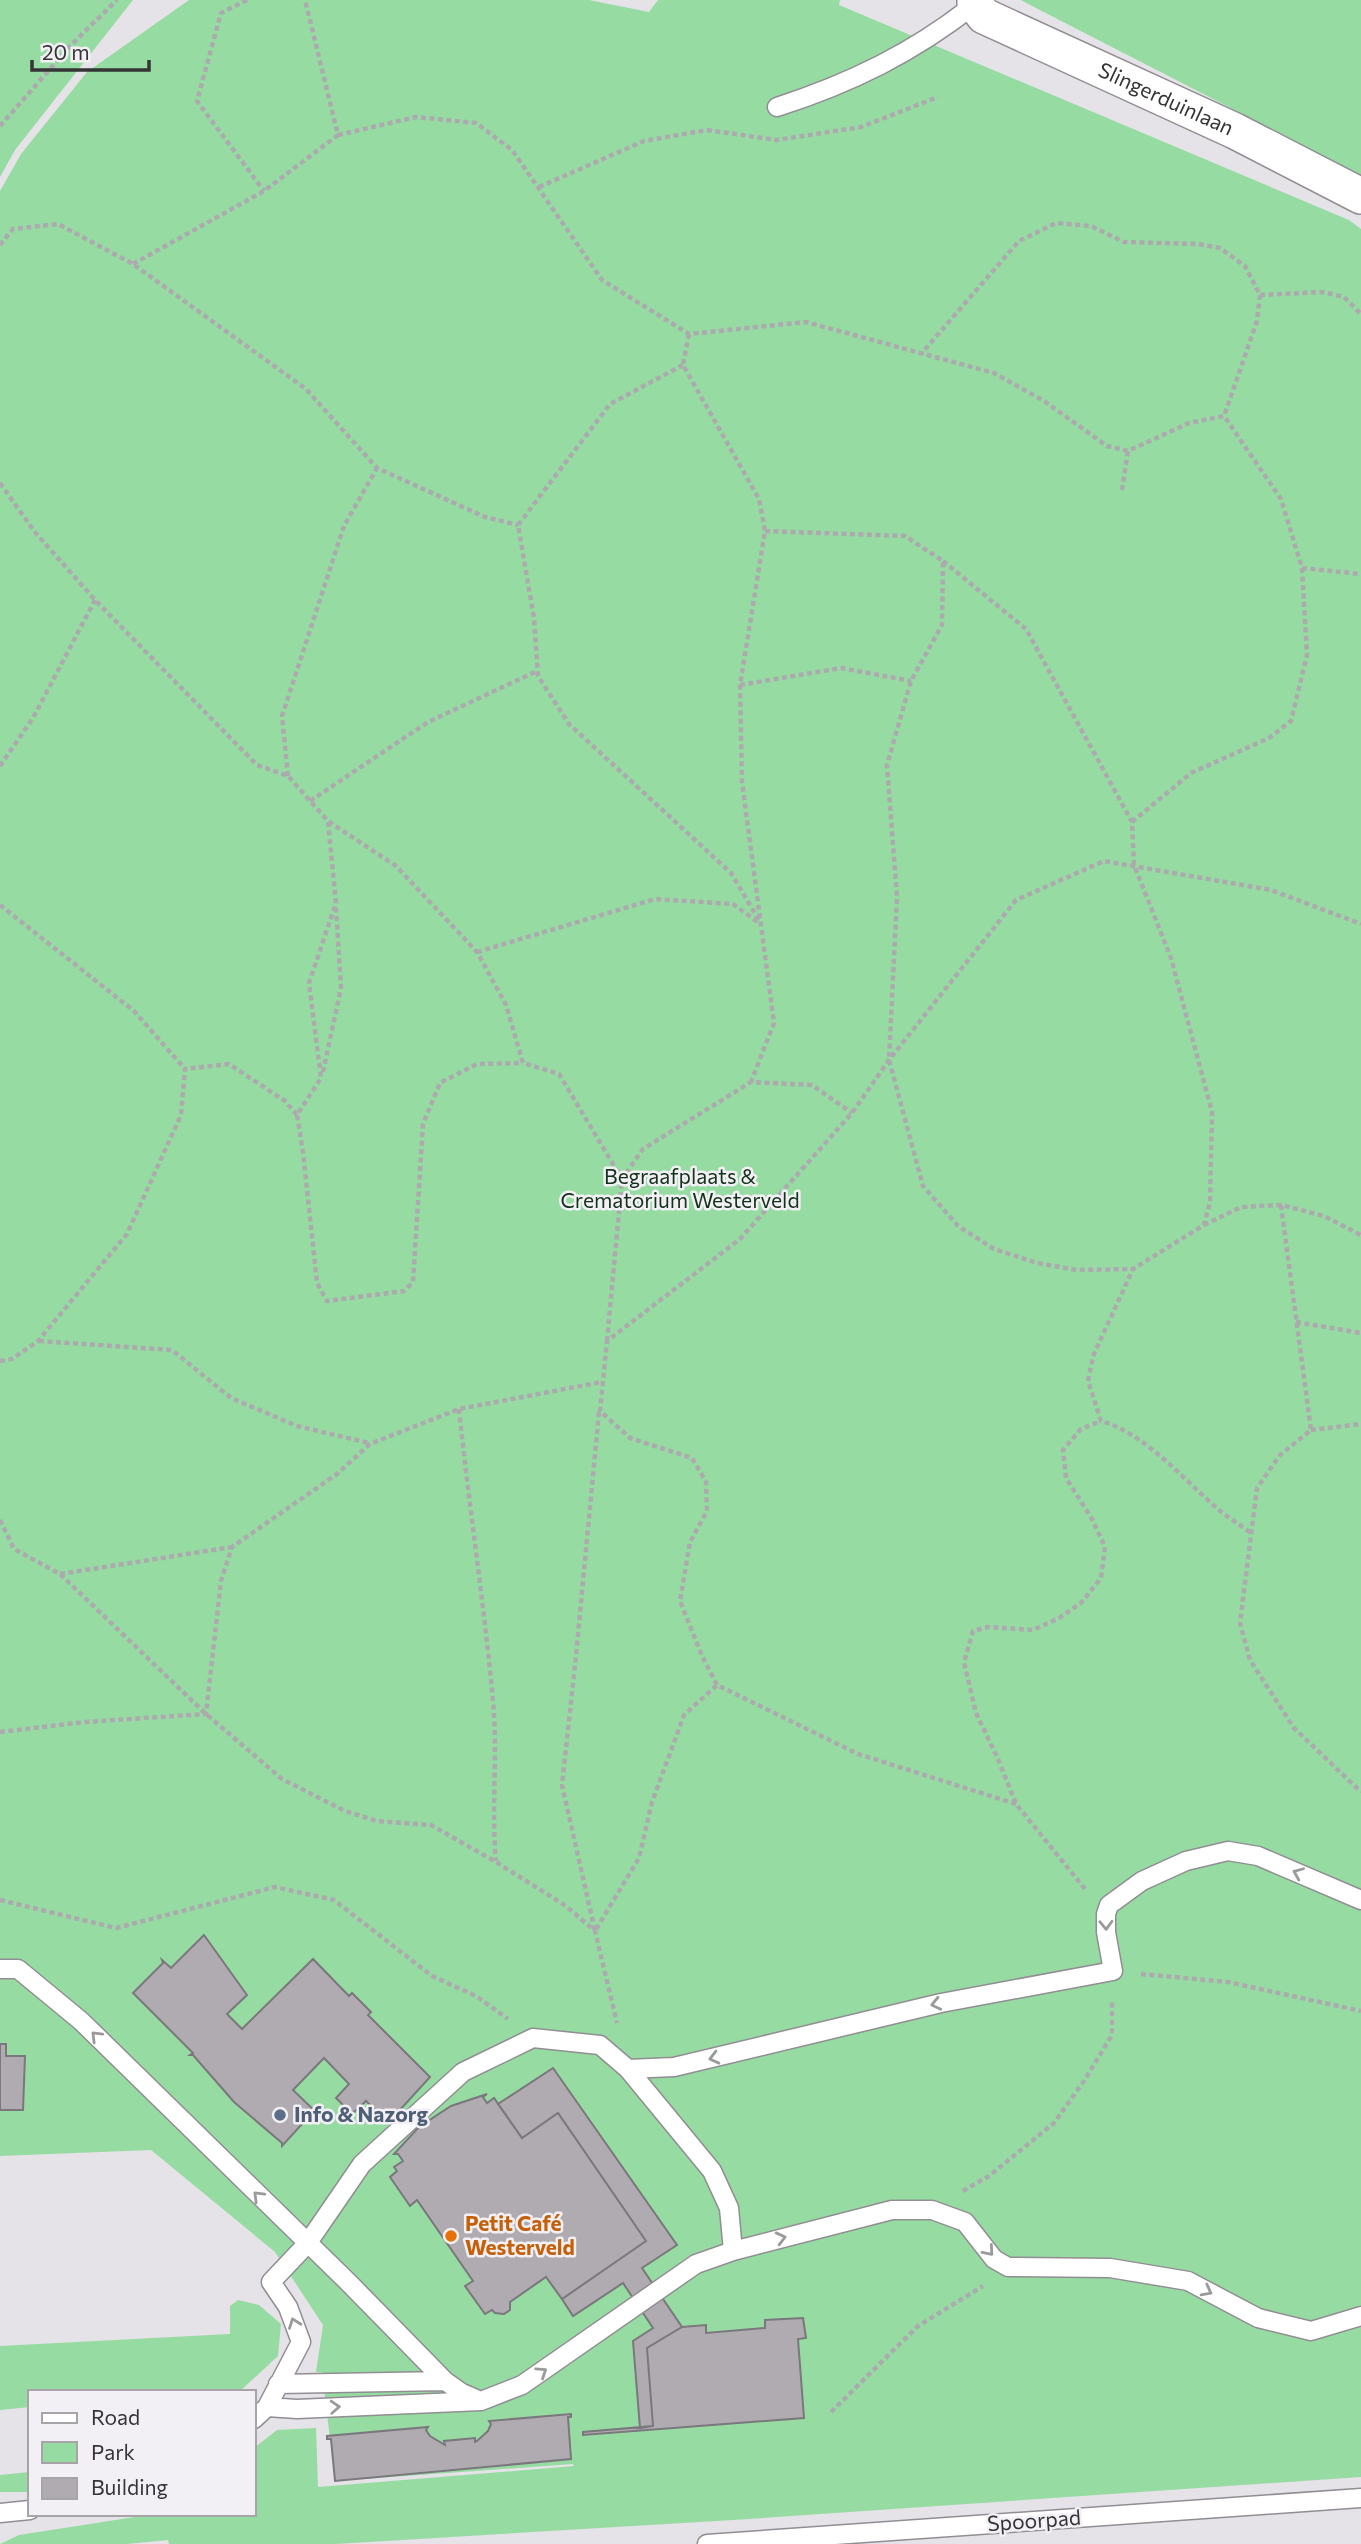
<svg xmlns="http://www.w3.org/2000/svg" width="1361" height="2544" font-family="Commissioner,sans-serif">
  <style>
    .green { fill: #96dca2 }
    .building { fill: #afabb1; stroke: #7a777d; stroke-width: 2 }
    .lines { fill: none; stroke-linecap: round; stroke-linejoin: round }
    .service-casing { stroke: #918d93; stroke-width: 21 }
    .minor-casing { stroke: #918d93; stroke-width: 38 }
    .path { stroke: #acaaaf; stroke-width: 4.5; stroke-dasharray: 5 3.5; stroke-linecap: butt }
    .service { stroke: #fff; stroke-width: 18 }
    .minor { stroke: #fff; stroke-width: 35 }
    .oneway { stroke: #9a9a9a }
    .service-dot { fill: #5c6f8a; stroke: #f2eff5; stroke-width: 2.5 }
    .food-dot { fill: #e8710a; stroke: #f2eff5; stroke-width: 2.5 }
    .labels { text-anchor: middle; stroke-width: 5; stroke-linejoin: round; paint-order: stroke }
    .street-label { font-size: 21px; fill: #353436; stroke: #f2eff5 }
    .park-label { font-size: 21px; fill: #13321a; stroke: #f2eff5 }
    .service-label { font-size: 21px; font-weight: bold; fill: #4e5e75; stroke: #f2eff5; text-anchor: start }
    .food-label { font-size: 21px; font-weight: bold; fill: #c56008; stroke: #f2eff5; text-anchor: start }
  </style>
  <rect width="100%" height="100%" fill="#e5e2e8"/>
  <!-- green -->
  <path class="green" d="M0,0H133L15,150L0,177Z
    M189,0H589L649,12L658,0H840L839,5L1349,220L1361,229V2477L733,2520L336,2544H169L168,2540L127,2544H0L19,2535L154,2514H254V2448L277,2430L316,2428L318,2487L574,2466L573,2464L335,2481L322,2372H316L323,2325L275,2252L151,2150L0,2156V191L21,154L87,72Z
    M1021,0H1361V175L1034,7Z
    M238,2300L259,2305L281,2324L278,2356L239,2392H30V2407L0,2410V2346L230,2334V2306Z
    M30,2472V2492H0V2475Z"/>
  <!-- building -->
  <path class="building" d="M204,1935L247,1995L227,2014L242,2029L313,1959L349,1996L352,1993L371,2012L368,2015L430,2077L388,2123L366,2101L352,2114L336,2098L349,2084L324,2058L293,2090L318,2114L316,2116L313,2112L282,2146V2143L234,2102L193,2055H190L193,2053L133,1993L163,1963L162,1960L171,1968Z
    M0,2044H6V2056H25L23,2110H0Z
    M553,2068L677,2245L642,2268L682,2327L647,2348L653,2426L640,2428L633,2341L653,2328L623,2283L573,2316L562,2299L646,2241L558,2113L522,2138L498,2104Z
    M487,2094L483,2097L487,2103L494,2098L522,2138L558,2113L646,2241L562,2299L546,2277L510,2302V2310L504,2314L495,2313L492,2310L485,2314L465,2286L473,2281L417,2200L410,2206L390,2177L397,2171L394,2167L403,2161L398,2154H394L419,2127L451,2106Z
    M803,2318L806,2338L798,2339L804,2418L583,2435V2432L653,2426L647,2348L682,2327L706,2325V2333L765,2328V2320Z
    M571,2414V2417H568L571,2459L335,2481L331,2439H327V2436L428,2427L426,2430L430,2436L445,2445L444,2441L475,2438V2442L477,2441L488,2431L491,2424L489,2421Z"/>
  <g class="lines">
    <defs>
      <path id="service" d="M777,107C851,83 913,53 975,4
        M0,1969H18L81,2021L349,2283L445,2381L462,2393L476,2399
        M628,2069L712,2171L729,2208L733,2251
        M278,2384L445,2381
        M267,2407L297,2409L481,2401L522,2385L696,2264L733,2251L892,2210H932L965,2222L994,2259L1008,2267L1110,2268L1188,2281L1258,2318L1311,2331L1361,2316
        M254,2419L267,2407L301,2342L288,2307L271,2282L307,2244L362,2164L463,2072L533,2038L600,2045L628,2069L674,2067L941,2003L1113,1971L1106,1932V1914L1109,1905L1142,1881L1186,1861L1228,1851L1258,1856L1361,1900
        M0,2513L30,2510
        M707,2544L1361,2498"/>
      <g id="minor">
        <path id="s1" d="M975,0V4L984,16L1235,131L1361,196"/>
      </g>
    </defs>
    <!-- service casing -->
    <use href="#service" class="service-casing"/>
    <!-- minor casing -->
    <use href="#minor" class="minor-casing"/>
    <!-- path -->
    <path class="path" d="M247,0L221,13L197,101L264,191
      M0,126L72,44L117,0
      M338,135L416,117L476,123L512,150L602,280L689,334L806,322L994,373L1044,401L1107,446L1128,451L1189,423L1224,416L1257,321L1260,295L1245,266L1220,248L1198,244L1124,242L1091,226L1056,223L1019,241L921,354
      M539,187L644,141L707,130L777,140L861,127L938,97
      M0,245L13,229L58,224L133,264L306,389L377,468L485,517L518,525
      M133,264L264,191L338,135L305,0
      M1260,295L1323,292L1344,297L1361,314
      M689,334L683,365L759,499L765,531L740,685L742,782L774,1023L751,1082
      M683,365L610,404L518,525L534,618L538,676L569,724L731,873L760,922
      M0,483L34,531L95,600L257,765L288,776L328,821L396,866L477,952L506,1005L523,1063L559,1074L622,1179
      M1122,490L1128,451
      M765,531L905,536L943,561L942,625L911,681L887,765L897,897L889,1060L923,1186L958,1226L994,1249L1037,1263L1077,1270L1133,1269
      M943,561L1026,629L1132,822L1134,865L1171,958L1212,1112L1210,1202L1204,1225L1133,1269L1093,1356L1088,1381L1101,1421C1145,1433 1184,1480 1219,1510C1229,1518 1240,1525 1251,1533
      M1302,568L1361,574
      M740,685L841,668L911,681
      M0,766L33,718L95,600
      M288,776L282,716L344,526L377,468
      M310,801L428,722L537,671
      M328,822L336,903L309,983L321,1078L297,1115L303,1152L317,1283L327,1301L404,1291L413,1282L423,1124L440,1083L477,1064L523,1063
      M1132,822L1191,773L1269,738L1291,721L1307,655L1302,568L1281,499L1224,416
      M0,905L134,1011L185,1069
      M477,952L655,899L733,904L759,923
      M323,1072L341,988L336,908
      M1281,1205L1311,1430L1280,1455L1257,1488L1240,1623L1250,1660L1294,1728L1361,1792
      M1204,1225L1241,1207L1281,1205L1324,1216L1361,1235
      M1296,1322L1361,1333
      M39,1341L172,1350L231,1398L297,1426L369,1443
      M607,1341L622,1179L643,1149L751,1082L812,1085L852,1113
      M0,1361L12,1359L38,1341L127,1234L181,1115L185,1069L229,1064L285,1101L297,1115
      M459,1409C469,1506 484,1603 493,1701C498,1754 491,1808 496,1861
      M599,1412L576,1656L562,1785L595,1931L639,1858L652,1802L684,1715L717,1685
      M1311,1430L1361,1424
      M0,1520L14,1549L60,1574L206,1714L282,1779L345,1811L377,1821L431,1825L496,1862L566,1906L595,1931L617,2023
      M60,1574L232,1547
      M0,1732L85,1722L206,1714L221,1581L232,1547L337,1474L370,1444L459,1409L602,1382
      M1016,1804L858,1754L717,1685L702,1656L680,1601L690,1542L707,1511L706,1482L692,1458L630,1438L600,1411L607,1341L740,1239L852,1113L889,1060L1016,900L1104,861L1271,890L1361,924
      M1085,1889L1016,1804L998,1759L976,1713L964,1662L973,1631L988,1627L1033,1630L1059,1618L1081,1603L1101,1578L1105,1547L1092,1519L1066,1478L1063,1450L1081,1429L1101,1421
      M0,1900L116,1928L275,1887L334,1900L432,1976L476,1996L508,2019
      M1141,1974L1228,1982L1361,2011
      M963,2191L989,2176L1054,2123L1084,2081L1112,2035V2000
      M831,2412L918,2326L983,2286"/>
    <!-- service -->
    <use href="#service" class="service"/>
    <!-- minor -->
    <use href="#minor" class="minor"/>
  </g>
  <!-- one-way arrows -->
  <defs><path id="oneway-chevron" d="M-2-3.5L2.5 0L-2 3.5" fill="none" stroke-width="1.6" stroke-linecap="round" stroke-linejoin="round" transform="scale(1.75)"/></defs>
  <g class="oneway">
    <use href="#oneway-chevron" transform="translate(1298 1873) rotate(-157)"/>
    <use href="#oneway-chevron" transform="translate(1106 1925) rotate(88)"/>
    <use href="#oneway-chevron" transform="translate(936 2004) rotate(167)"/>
    <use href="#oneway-chevron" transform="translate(96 2036) rotate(-135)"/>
    <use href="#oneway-chevron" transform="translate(714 2058) rotate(166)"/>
    <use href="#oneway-chevron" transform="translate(258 2196) rotate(-135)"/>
    <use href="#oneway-chevron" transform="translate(781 2238) rotate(-14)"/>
    <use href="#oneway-chevron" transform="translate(989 2251) rotate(49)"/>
    <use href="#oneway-chevron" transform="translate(1207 2291) rotate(28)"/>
    <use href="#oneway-chevron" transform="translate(294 2323) rotate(-110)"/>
    <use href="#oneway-chevron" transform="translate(542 2372) rotate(-34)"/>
    <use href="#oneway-chevron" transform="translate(335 2407) rotate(-3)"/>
  </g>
  <!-- markers -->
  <circle class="service-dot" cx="280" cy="2115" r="7"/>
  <circle class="food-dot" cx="451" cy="2236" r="7"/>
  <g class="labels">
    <!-- street labels -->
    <g class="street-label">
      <text dy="7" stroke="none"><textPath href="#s1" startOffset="219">Slingerduinlaan</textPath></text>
      <text transform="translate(1034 2521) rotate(-4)" y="7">Spoorpad</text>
    </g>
    <!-- park labels -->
    <g class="park-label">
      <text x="680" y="1184">Begraafplaats &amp;<tspan x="680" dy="24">Crematorium Westerveld</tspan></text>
    </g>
    <!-- service labels -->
    <g class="service-label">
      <text x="294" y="2122">Info &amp; Nazorg</text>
    </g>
    <!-- food labels -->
    <g class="food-label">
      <text x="465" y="2231">Petit Café<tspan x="465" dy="24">Westerveld</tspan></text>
    </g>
  </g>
  <!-- legend -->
  <rect x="28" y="2390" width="228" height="126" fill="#f2eff5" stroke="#a6a4a9" stroke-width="2"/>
  <rect x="42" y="2413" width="35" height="10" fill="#ffffff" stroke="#a6a4a9" stroke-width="2"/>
  <text x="91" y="2425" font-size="21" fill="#353436">Road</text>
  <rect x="42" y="2442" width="35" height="21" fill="#96dca2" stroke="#a6a4a9" stroke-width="2"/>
  <text x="91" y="2460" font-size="21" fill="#353436">Park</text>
  <rect x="42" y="2478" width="35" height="21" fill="#afabb1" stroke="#a6a4a9" stroke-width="2"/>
  <text x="91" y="2495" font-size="21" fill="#353436">Building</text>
  <!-- scale -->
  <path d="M32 60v10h117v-10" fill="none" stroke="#353436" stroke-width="3.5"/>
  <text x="42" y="60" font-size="21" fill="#353436" stroke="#f2eff5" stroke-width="5" paint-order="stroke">20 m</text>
</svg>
